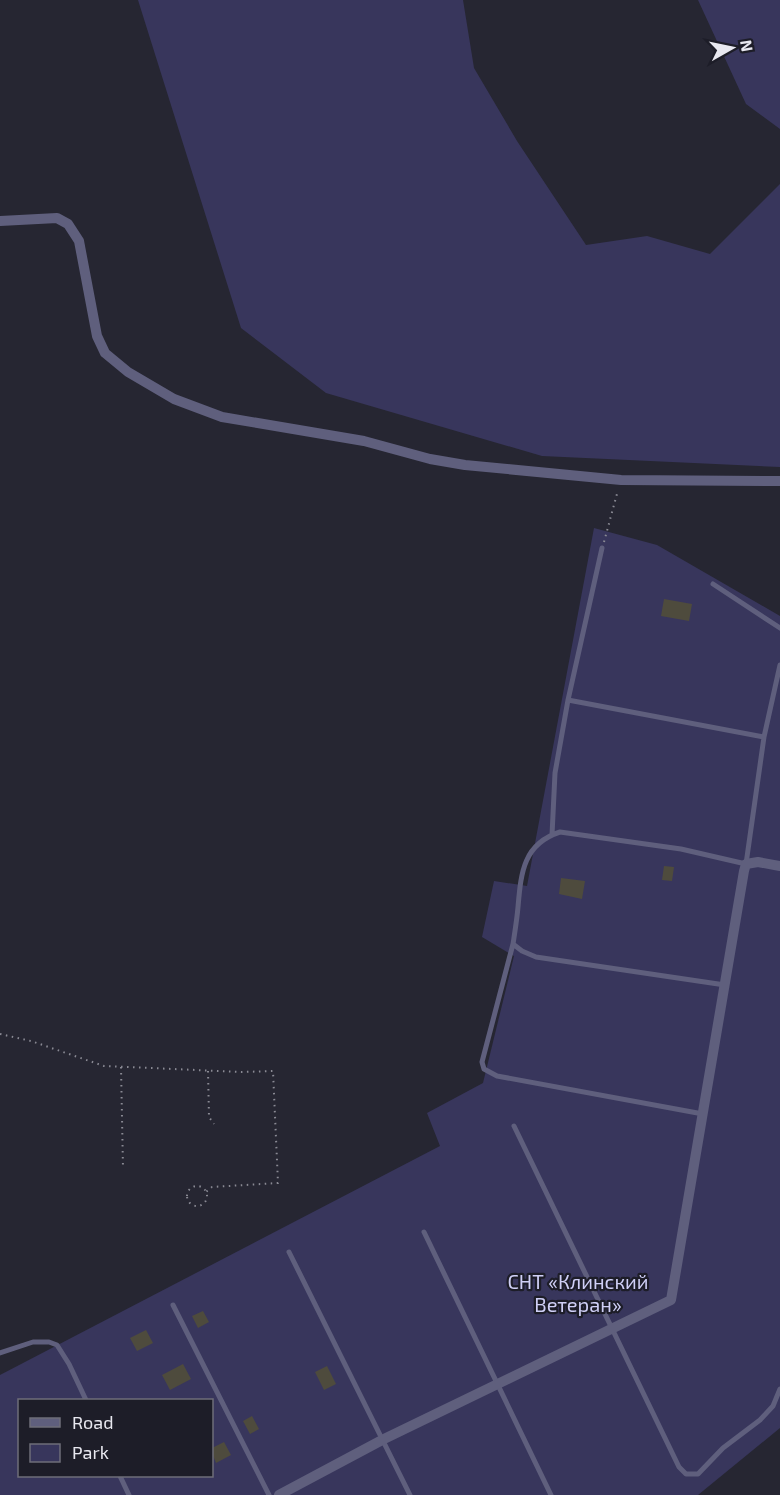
<svg xmlns="http://www.w3.org/2000/svg" width="780" height="1495" font-family="'Exo 2',sans-serif">
  <style>
    .green { fill: #38365c; fill-rule: evenodd }
    .building { fill: #4e4b3d }
    .lines { fill: none; stroke-linecap: round; stroke-linejoin: round }
    .path { stroke: #8a8a94; stroke-width: 2; stroke-dasharray: 1.5 4.5; stroke-linecap: butt }
    .lane { stroke: #5f5f7d; stroke-width: 5 }
    .street { stroke: #5f5f7d; stroke-width: 10 }
    .labels { text-anchor: middle; stroke-width: 4.5; stroke-linejoin: round; paint-order: stroke }
    .park-label { font-size: 20px; fill: #cfcff6; stroke: #1d1d28 }
  </style>
  <rect width="100%" height="100%" fill="#262632"/>
  <!-- green -->
  <path class="green" d="M138,0H463L474,68L517,141L586,245L647,236L710,254L780,184V467L542,456L326,393L241,328Z
    M698,0H780V129L746,104Z
    M594,528L657,545L780,616V1428L698,1495H0V1375L440,1146L427,1113L483,1083L514,956L482,937L494,881L527,886ZM20,1400H212V1476H20Z"/>
  <!-- building -->
  <path class="building" d="M664,599L692,604L689,621L661,616Z
    M664,866L674,867L672,881L662,880Z
    M561,878L585,881L582,899L559,894Z
    M203,1311L209,1322L198,1328L192,1316Z
    M146,1330L153,1343L137,1351L130,1338Z
    M183,1364L191,1379L170,1390L162,1375Z
    M327,1366L336,1384L324,1390L315,1372Z
    M252,1416L259,1429L250,1434L243,1421Z
    M224,1442L231,1455L216,1463L212,1453V1448Z"/>
  <g class="lines">
    <!-- path -->
    <path class="path" d="M604,542L618,490
      M0,1034L31,1041L104,1066L242,1072L273,1071L278,1183L212,1187L206,1192
      M121,1067L123,1168
      M208,1071L209,1117L214,1124
      M187 1196a10 10 0 1 1 20 0a10 10 0 1 1-20 0Z"/>
    <!-- lane -->
    <path class="lane" d="M713,584L780,628
      M568,700L764,737
      M552,835L555,773L568,700L602,548
      M513,944L482,1062L484,1069L497,1076L703,1114
      M725,985L536,957L522,951L513,944C515,931 517,919 518,907C521,873 523,844 560,832L681,849L746,864L764,737L780,665
      M514,1126L679,1467L686,1474H698L723,1448L760,1420L773,1406L780,1389
      M424,1232L551,1495
      M289,1252L410,1495
      M173,1305L269,1495
      M0,1353L33,1342H49L57,1345L69,1364L86,1400
      M120,1476L129,1495"/>
    <!-- street -->
    <path class="street" d="M0,221L57,218L68,224L79,241L97,336L105,353L128,372L174,399L222,417L364,441L430,459L465,465L621,480L780,481
      M279,1495L384,1439L671,1300L744,871L746,864L758,862L780,866"/>
  </g>
  <g class="labels">
    <!-- park labels -->
    <g class="park-label">
      <text x="578" y="1289">СНТ «Клинский<tspan x="578" dy="23">Ветеран»</tspan></text>
    </g>
  </g>
  <!-- legend -->
  <rect x="18" y="1399" width="195" height="78" fill="#1d1d28" stroke="#6e6e78" stroke-width="1.5"/>
  <rect x="30" y="1418" width="30" height="9" fill="#5f5f7d" stroke="#6e6e78" stroke-width="1.5"/>
  <text x="72" y="1429" font-size="18" fill="#e8e8f0">Road</text>
  <rect x="30" y="1444" width="30" height="18" fill="#38365c" stroke="#6e6e78" stroke-width="1.5"/>
  <text x="72" y="1459" font-size="18" fill="#e8e8f0">Park</text>
  <!-- north arrow -->
  <g transform="translate(732 48) rotate(81)" stroke="#1d1d28" stroke-width="4.5" paint-order="stroke">
  <path d="M0-4.5L10 22L0 15L-10 22Z" fill="#e8e8f0"/>
  <text y="-9" font-size="16" font-weight="bold" text-anchor="middle" fill="#e8e8f0">N</text>
  </g>
</svg>
